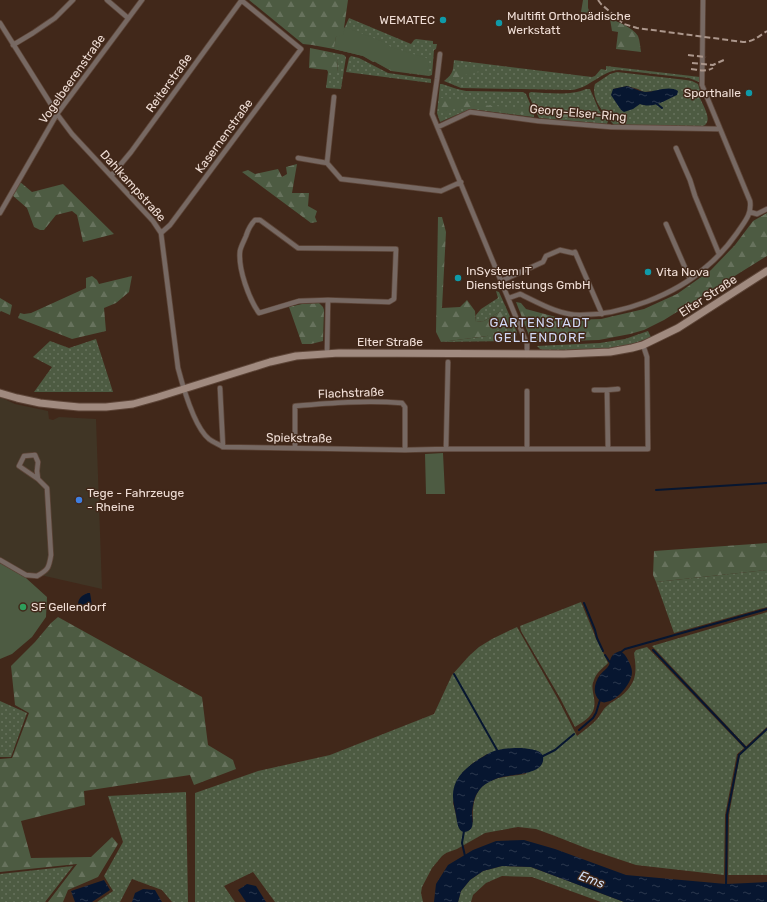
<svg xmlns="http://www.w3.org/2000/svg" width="767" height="902" font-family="Rubik,sans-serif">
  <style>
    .commercial { fill: #403525 }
    .grass { fill: url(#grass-dots); fill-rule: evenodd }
    .forest { fill: url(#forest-firs) }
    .green { fill: #4d5b42 }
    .water { fill: url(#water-ripples) }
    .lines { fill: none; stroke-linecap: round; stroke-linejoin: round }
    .stream { stroke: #071630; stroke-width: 2 }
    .street-casing { stroke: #5d4538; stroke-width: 6 }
    .secondary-casing { stroke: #5d4538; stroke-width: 9 }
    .street { stroke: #776963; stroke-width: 4.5 }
    .secondary { stroke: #a08a7f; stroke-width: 7 }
    .rail { stroke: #ac978c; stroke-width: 2; stroke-dasharray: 6 3; stroke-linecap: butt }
    .culture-dot { fill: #0f9aa8; stroke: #41281a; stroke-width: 1.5 }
    .shop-dot { fill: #3f7fe0; stroke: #41281a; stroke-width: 1.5 }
    .leisure-dot { fill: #2e9e5b; stroke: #41281a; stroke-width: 1.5 }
    .labels { text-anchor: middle; stroke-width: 3; stroke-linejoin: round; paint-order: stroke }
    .poi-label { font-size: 12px; fill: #f0ded6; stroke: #41281a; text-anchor: start }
    .street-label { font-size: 12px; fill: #f0ded6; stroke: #41281a }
    .neighbourhood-label { font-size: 13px; letter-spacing: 1px; fill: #d2d9f6; stroke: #41281a }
    .water-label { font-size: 13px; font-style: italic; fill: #d1dff5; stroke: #41281a }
  </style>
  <defs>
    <pattern id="grass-dots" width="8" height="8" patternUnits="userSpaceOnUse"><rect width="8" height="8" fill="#4d5b42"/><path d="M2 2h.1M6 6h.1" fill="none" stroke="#67725d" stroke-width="1.8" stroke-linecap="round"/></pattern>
    <pattern id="forest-firs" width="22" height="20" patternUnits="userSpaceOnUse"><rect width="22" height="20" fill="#4d5b42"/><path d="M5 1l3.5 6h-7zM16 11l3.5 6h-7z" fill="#67725d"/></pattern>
    <pattern id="water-ripples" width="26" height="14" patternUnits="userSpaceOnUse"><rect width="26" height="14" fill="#071630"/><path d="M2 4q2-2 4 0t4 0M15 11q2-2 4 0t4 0" fill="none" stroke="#2b374d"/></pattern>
  </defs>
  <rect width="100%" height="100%" fill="#41281a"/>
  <!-- commercial -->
  <path class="commercial" d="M0,397L15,404L48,411L49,419L53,420L59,417L96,419L102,589L36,574L26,573L0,558Z"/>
  <!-- grass -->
  <path class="grass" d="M349,18L411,44L414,40L416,39L433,41V44H437L436,49L434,50L432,75L429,76L391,71L377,63V60L373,62L363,56L334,49L336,37L345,27Z
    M325,51L344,55L346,57L341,89L326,88L328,72H337L338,61L325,53Z
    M351,56L359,58L388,73L431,79V83L346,72L349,58Z
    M454,60L592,77L595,76L601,69L606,70V66L700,77V78L699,79V82L689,78L619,70C601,71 590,88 572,90L461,88L444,81C453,74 453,71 454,60Z
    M617,72L686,80L692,81L698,84L702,97L700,98C703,106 715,123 701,127L631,126L614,125C605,114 590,99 595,84L610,74ZM627,86L638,89L644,92L655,91L644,105L613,89Z
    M440,84H442L457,89L466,91L523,92L526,94L534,113V117H533L470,109L440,122L437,113Z
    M586,89H590L599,110L608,121L607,124L539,118L529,96V93L531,92C548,93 571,96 586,89Z
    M496,291L499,292L517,332V335L513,341L441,342L487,336L501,311L484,321L476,322V315L481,309L498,298Z
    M648,331L651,337C635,344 615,349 597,350C581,352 564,351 547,351L540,349L537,346L600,343L625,339Z
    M96,339L113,392H34L52,367L33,357L50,341L69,348Z
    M767,570V607L674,633L656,582Z
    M581,602L593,631L596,639L600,646L608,663C603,668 596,673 594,680C591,686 593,691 594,698C597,714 587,719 575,727L560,698L521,631L520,626Z
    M767,612V727L746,746L652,646Z
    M517,627L558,699L577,736C584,730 592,725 598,718C601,714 603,709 607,706C611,702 616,700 620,697C637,683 637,673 634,653L636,650L647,647L744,748L737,754L725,815L724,875L636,865L588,849L555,836L536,829L518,827L485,833L457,849L446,853L442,856L432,868L422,887L421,893L423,902H275L253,872L224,886L235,902H195V793L258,771L330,755L434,714L452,675L469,656L479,647L492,639ZM487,754L527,774C492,778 471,779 473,822L459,827L453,803L462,773L473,763Z
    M0,701L27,713L11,757H0Z
    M767,730V875H728L729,815L740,755Z
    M186,792L188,902H172L162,890L132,879L120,902H97L113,891L104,876L123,842L108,796Z
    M73,866L45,902H0V874Z
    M502,866L531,867L624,902H601L532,877L502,876L486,883L473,895L471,902H458L461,891L470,880L483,871Z"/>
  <!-- forest -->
  <path class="forest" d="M249,0H348L343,35L336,37L334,49L312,45L303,44Z
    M583,0H588V8L590,13L581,12Z
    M610,19C618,21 633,28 638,36C640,41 640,46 641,52L616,49L618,32L612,31Z
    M310,48L325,51V53L335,57L338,61L337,72H328L327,70L309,68Z
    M461,67L479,69L484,71L465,75L458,80H456L452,78L455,70Z
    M441,98L465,100L483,105L530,109L533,113L532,115L496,112L467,107L453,109L441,113Z
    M543,108L574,113L575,115L573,119L544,115H541L538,113V111Z
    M589,110H595L605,119V121L599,120L581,119L579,118L580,115Z
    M297,164L292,193H309L308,206L317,211L315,217L317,222L311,223L242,172L248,170L255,174L278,169L282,177L287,174L286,167Z
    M19,181L32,192L63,184L114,234L83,242L77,215L72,211L56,215L44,230H40L34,227L27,208L12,195Z
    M767,213V256L664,320L644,330L630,334L599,340L537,342L530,338L516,302L521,303L526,309L567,320L601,319L644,309L677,294L711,270L735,245L753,221Z
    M438,217H442L446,232L442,308L460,307L467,300L475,311L476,322L484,321L501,311C506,314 509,320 511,325L509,328L492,331L487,336L441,342L436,332Z
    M92,276L97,280L99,284L132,276L129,292L116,303L104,308L106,331L72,339L18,318L20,313L24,314L31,313L86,288V278Z
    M0,298L12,305L10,315L1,311L0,312Z
    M319,303L323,307L324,310L323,341L311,344H302L289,307L302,304Z
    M767,543V570L656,582L653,575L654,551Z
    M58,617L202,697L208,745L233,760L236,769L194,785L190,775L84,791L85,805L21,821L31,858L91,857L112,837L118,844L98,877L68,890L63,902H48L77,864L0,872V759L12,758L29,713L15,705L11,666L35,642L51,623Z"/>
  <!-- green -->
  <path class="green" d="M345,27L384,42L391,47L429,59L427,75L391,70L363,56L334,49L336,37L343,35Z
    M443,453L445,494H426L425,454Z
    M0,563L26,578L47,597L46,617L32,637L12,654L0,659Z"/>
  <!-- water -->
  <path class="water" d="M627,86C633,88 641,92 646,92C655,92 669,85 678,91L677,95C666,100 653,109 640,104L633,109L624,112L621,110L611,95L613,89Z
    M88,593H90C91,598 92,604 91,608L84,610L79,608C76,601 81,595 88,593Z
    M620,651C624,653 626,656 628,660C630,664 632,668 632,672C632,683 617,701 606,702C604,703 602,702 600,701C592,694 594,683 600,675C603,671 607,669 609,665C611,657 611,654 620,651Z
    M522,748C528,749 542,749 543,757C546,776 508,774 498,778C490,781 482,785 478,792C474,797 473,805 472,812C472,818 475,828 468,831C458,836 457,821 456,815C455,809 453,803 453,797C452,780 465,768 479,759C485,756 491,751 498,750C506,748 514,748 522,748Z
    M524,840L555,849L626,875L726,884L767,882V902H624L531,867L502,866L483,871L470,880L461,891L458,902H434L436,884L448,865L473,850L496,841Z
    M104,880L110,890L92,902H75L71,891Z
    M247,884L256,886L266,902H246L238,890Z
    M143,889L155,890L162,902H132L135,893Z"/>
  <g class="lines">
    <!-- stream -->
    <path class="stream" d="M657,104L662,108
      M656,490L767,483
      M584,603L595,630L597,638L603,651
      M653,650L746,748
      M621,652L625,649L767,609
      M605,655L609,661L610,662
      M454,674L497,750
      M579,730L593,718L596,713L600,700
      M541,757L555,750L574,734
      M464,831L462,843L465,856
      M726,886L727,815L739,755L767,729"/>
    <defs>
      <path id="street" d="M107,0L128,18
        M0,23L57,114L72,134L153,221L161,233L178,368C183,387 194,427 209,439C213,442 218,444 223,447L405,450L446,449H648L647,357L643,345
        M13,45L33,33L55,18L73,0
        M440,54L437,79L432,114L527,344V355
        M334,97L327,163L341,179L441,191L461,182
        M438,127L470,112L538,121L611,127L719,129
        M676,148L690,180L695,196L719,254
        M298,158L327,163
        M111,176L131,152L241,1
        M750,212L757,214L767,209
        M0,213L57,114L142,0
        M255,220H260L298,248L396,249L394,299L389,302L328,300L299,301L259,313C249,299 238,269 240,251C241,246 244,241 246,236C248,230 249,226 255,220Z
        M666,224L690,279
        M161,233L170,225L301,49L241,0
        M501,281L543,262L546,256L560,250L573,253L575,252L602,314
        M509,298L520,294C539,303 559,315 580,315C622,315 675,295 706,267C718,257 728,246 737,233C744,222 752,215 750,201L702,85L703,0
        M327,354L328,300
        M220,388L223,447
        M594,390H607L608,449
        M607,390L618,389
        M295,448V406C330,403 366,400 402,403L405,407V450
        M446,449L448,362
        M527,449V391
        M0,560L26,575L37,576C48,570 49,568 51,555L47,488L38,479L19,466L24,456L35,455L38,462L37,471L38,479"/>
      <path id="secondary" d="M0,393L17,398L40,403L58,405L79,407H106L133,404L158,397L270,362L296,356L339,353L564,354L610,352L632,348L643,345L678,328L767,271"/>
    </defs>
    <!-- street casing -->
    <use href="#street" class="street-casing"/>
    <!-- secondary casing -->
    <use href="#secondary" class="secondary-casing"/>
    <!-- street -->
    <use href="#street" class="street"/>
    <!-- secondary -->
    <use href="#secondary" class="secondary"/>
    <!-- rail -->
    <path class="rail" d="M598,0L601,4L624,24L637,28L743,42C753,42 759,36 767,31
      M688,55L706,57
      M692,63L713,65L726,59
      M691,69C699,70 706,72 713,68"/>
  </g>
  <!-- markers -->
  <g class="culture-dot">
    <circle cx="443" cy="20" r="4"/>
    <circle cx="499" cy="23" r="4"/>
    <circle cx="749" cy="93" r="4"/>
    <circle cx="648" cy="272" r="4"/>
    <circle cx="458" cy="278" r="4"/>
  </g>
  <circle class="shop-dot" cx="79" cy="500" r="4"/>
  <circle class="leisure-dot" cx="23" cy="607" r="4"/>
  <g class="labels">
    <!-- poi labels -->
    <g class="poi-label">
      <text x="507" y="20">Multifit Orthopädische<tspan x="507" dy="14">Werkstatt</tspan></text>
      <text x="435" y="24" text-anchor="end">WEMATEC</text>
      <text x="741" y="97" text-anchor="end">Sporthalle</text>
      <text x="466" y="275">InSystem IT<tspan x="466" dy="14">Dienstleistungs GmbH</tspan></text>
      <text x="656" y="276">Vita Nova</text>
      <text x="87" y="497">Tege - Fahrzeuge<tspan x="87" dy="14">- Rheine</tspan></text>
      <text x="31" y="611">SF Gellendorf</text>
    </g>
    <!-- street labels -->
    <g class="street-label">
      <text transform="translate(72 79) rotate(-55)" y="4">Vogelbeerenstraße</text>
      <text transform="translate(169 83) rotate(-54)" y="4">Reiterstraße</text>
      <text transform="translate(578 113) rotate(5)" y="4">Georg-Elser-Ring</text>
      <text transform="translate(224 136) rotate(-54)" y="4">Kasernenstraße</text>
      <text transform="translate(133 186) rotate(48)" y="4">Dahlkampstraße</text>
      <text transform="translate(708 296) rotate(-33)" y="4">Elter Straße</text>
      <text x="390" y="346">Elter Straße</text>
      <text transform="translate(351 393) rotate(-2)" y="4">Flachstraße</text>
      <text transform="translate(299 438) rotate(1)" y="4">Spiekstraße</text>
    </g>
    <!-- neighbourhood labels -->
    <g class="neighbourhood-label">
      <text x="540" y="327">GARTENSTADT<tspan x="540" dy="15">GELLENDORF</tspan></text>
    </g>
    <!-- water labels -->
    <g class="water-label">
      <text transform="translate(592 879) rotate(21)" y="5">Ems</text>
    </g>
  </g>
</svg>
